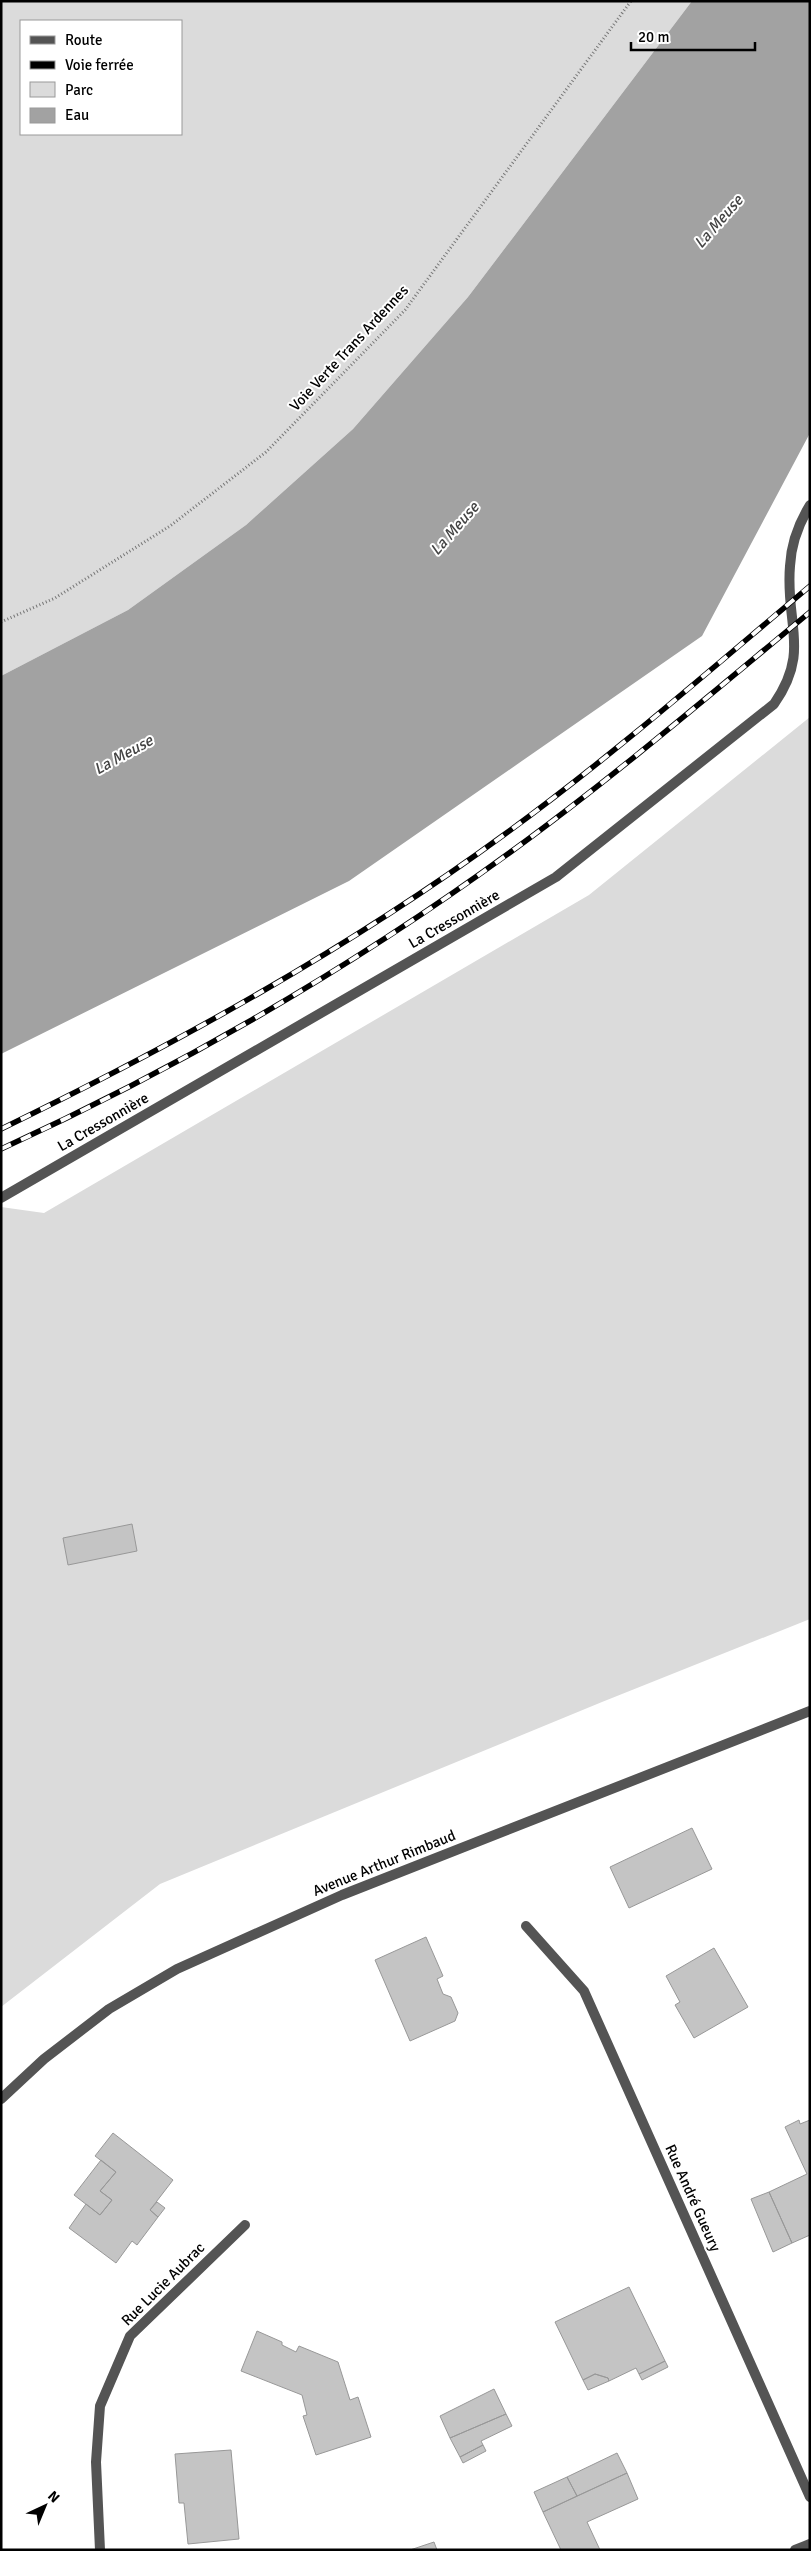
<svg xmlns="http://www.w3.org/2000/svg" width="811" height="2551" font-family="Signika,sans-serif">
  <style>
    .green { fill: #dbdbdb; fill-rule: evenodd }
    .water { fill: #a2a2a2 }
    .building { fill: #c4c4c4; stroke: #989898 }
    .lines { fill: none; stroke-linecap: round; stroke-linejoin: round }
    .path { stroke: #767676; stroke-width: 3; stroke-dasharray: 1 2.5; stroke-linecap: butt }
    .minor { stroke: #545454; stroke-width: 10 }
    .tertiary { stroke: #545454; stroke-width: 10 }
    .rail-casing { stroke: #000; stroke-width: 5.5 }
    .rail { stroke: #fff; stroke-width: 4; stroke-dasharray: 11; stroke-linecap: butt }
    .labels { text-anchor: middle; stroke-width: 4; stroke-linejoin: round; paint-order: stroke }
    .street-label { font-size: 15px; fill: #000; stroke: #fff }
    .water-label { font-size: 16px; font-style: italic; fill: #434343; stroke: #fff }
  </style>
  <rect width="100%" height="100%" fill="#fff"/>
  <!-- green -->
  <path class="green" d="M1,1H692L468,297L353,429L246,525L128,610L1,676ZM21,21H181V134H21Z
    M810,717V1619L602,1702L160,1884L1,2007V1207L44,1213L589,895Z"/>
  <!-- water -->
  <path class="water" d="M692,1H810V433L702,636L349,881L1,1054V676L128,610L246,525L353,429L468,297Z"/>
  <!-- building -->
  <path class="building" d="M132,1524L137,1551L68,1565L63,1538Z
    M692,1828L712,1869L629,1908L610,1867Z
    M426,1937L443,1976L437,1979L443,1994L451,1997L458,2013L455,2021L410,2041L375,1960Z
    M714,1948L748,2007L694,2038L675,2005L680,2002L666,1976Z
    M799,2120L800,2124L810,2120V2235L792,2243L769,2192L807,2174L785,2127Z
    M113,2133L173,2180L150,2210L158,2217L137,2245L132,2241L116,2263L69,2228L86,2204L100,2215L112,2200L100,2191L116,2172L95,2156Z
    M101,2160L116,2172L100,2191L112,2200L100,2215L74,2195Z
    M769,2192L792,2243L773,2252L751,2199Z
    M157,2202L165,2208L158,2217L150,2210Z
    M629,2287L665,2361L639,2374L636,2368L609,2381L608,2378L595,2374L583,2380L555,2322Z
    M257,2331L282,2342V2345L296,2352L299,2346L338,2362L350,2400L358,2397L371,2437L316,2455L303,2416L307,2415L302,2395L241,2371Z
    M665,2361L668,2367L642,2380L639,2374Z
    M595,2374L608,2378L609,2381L588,2390L583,2380Z
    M494,2389L506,2414L450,2438L440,2416Z
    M506,2414L512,2426L481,2441L483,2445L460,2457L450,2438Z
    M483,2445L486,2451L463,2463L460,2457Z
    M231,2450L239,2539L188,2544L184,2503H179L175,2454Z
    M617,2453L627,2473L577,2496L567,2477Z
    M627,2473L638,2499L587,2522L600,2550H561L543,2512Z
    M567,2477L577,2496L543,2512L534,2492Z
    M434,2542L437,2550H410Z"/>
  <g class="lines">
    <!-- path -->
    <path class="path" d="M1,622L55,598L170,526L266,452L405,310L631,1"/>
    <!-- minor -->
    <path class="minor" d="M1,1198L556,877L774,704C811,651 785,624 790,566C791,545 799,523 810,505
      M526,1926L584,1991L810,2497
      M100,2550L96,2462L100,2406L130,2336L245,2225
      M795,2550L810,2544"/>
    <!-- tertiary -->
    <path class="tertiary" d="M1,2099L44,2059L109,2009L177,1969L342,1895L810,1711"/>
    <defs>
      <path id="rail" d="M1,1129C176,1044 348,949 505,834C611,757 710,670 810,586
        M1,1149C180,1067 353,967 512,851C615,776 712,693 810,612"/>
    </defs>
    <!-- rail casing -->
    <use href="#rail" class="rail-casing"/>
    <!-- rail -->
    <use href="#rail" class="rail"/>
  </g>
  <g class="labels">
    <!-- street labels -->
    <g class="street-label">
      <text transform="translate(349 348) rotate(-47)" y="5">Voie Verte Trans Ardennes</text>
      <text transform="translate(454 919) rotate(-30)" y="5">La Cressonnière</text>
      <text transform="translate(103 1122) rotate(-30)" y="5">La Cressonnière</text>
      <text transform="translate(384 1863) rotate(-22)" y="5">Avenue Arthur Rimbaud</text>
      <text transform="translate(693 2198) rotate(66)" y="5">Rue André Gueury</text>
      <text transform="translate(163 2284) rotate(-45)" y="5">Rue Lucie Aubrac</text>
    </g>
    <!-- water labels -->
    <g class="water-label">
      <text transform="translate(718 221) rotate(-49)" y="6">La Meuse</text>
      <text transform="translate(454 528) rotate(-49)" y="6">La Meuse</text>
      <text transform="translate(123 754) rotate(-29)" y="6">La Meuse</text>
    </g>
  </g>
  <!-- border -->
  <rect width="811" height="2551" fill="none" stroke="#000000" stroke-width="5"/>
  <!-- legend -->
  <rect x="20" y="20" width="162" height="115" fill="#ffffff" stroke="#999999"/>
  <rect x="30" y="36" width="25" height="8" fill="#545454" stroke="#999999"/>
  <text x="65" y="45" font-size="15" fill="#000000">Route</text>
  <rect x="30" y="61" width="25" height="8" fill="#000000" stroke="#999999"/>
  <text x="65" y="70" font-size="15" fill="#000000">Voie ferrée</text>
  <rect x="30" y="82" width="25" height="15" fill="#dbdbdb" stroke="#999999"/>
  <text x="65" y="95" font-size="15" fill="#000000">Parc</text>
  <rect x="30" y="108" width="25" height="15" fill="#a2a2a2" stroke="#999999"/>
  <text x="65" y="120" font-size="15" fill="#000000">Eau</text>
  <!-- north arrow -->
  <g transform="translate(45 2506) rotate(44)" stroke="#ffffff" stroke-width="4" paint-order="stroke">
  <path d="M0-4L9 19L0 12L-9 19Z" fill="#000000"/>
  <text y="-8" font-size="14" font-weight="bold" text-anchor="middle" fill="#000000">N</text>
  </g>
  <!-- scale -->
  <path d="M631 42v8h124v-8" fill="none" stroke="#000000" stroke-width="2.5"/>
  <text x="638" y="42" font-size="15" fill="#000000" stroke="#ffffff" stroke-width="4" paint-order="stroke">20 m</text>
</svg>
